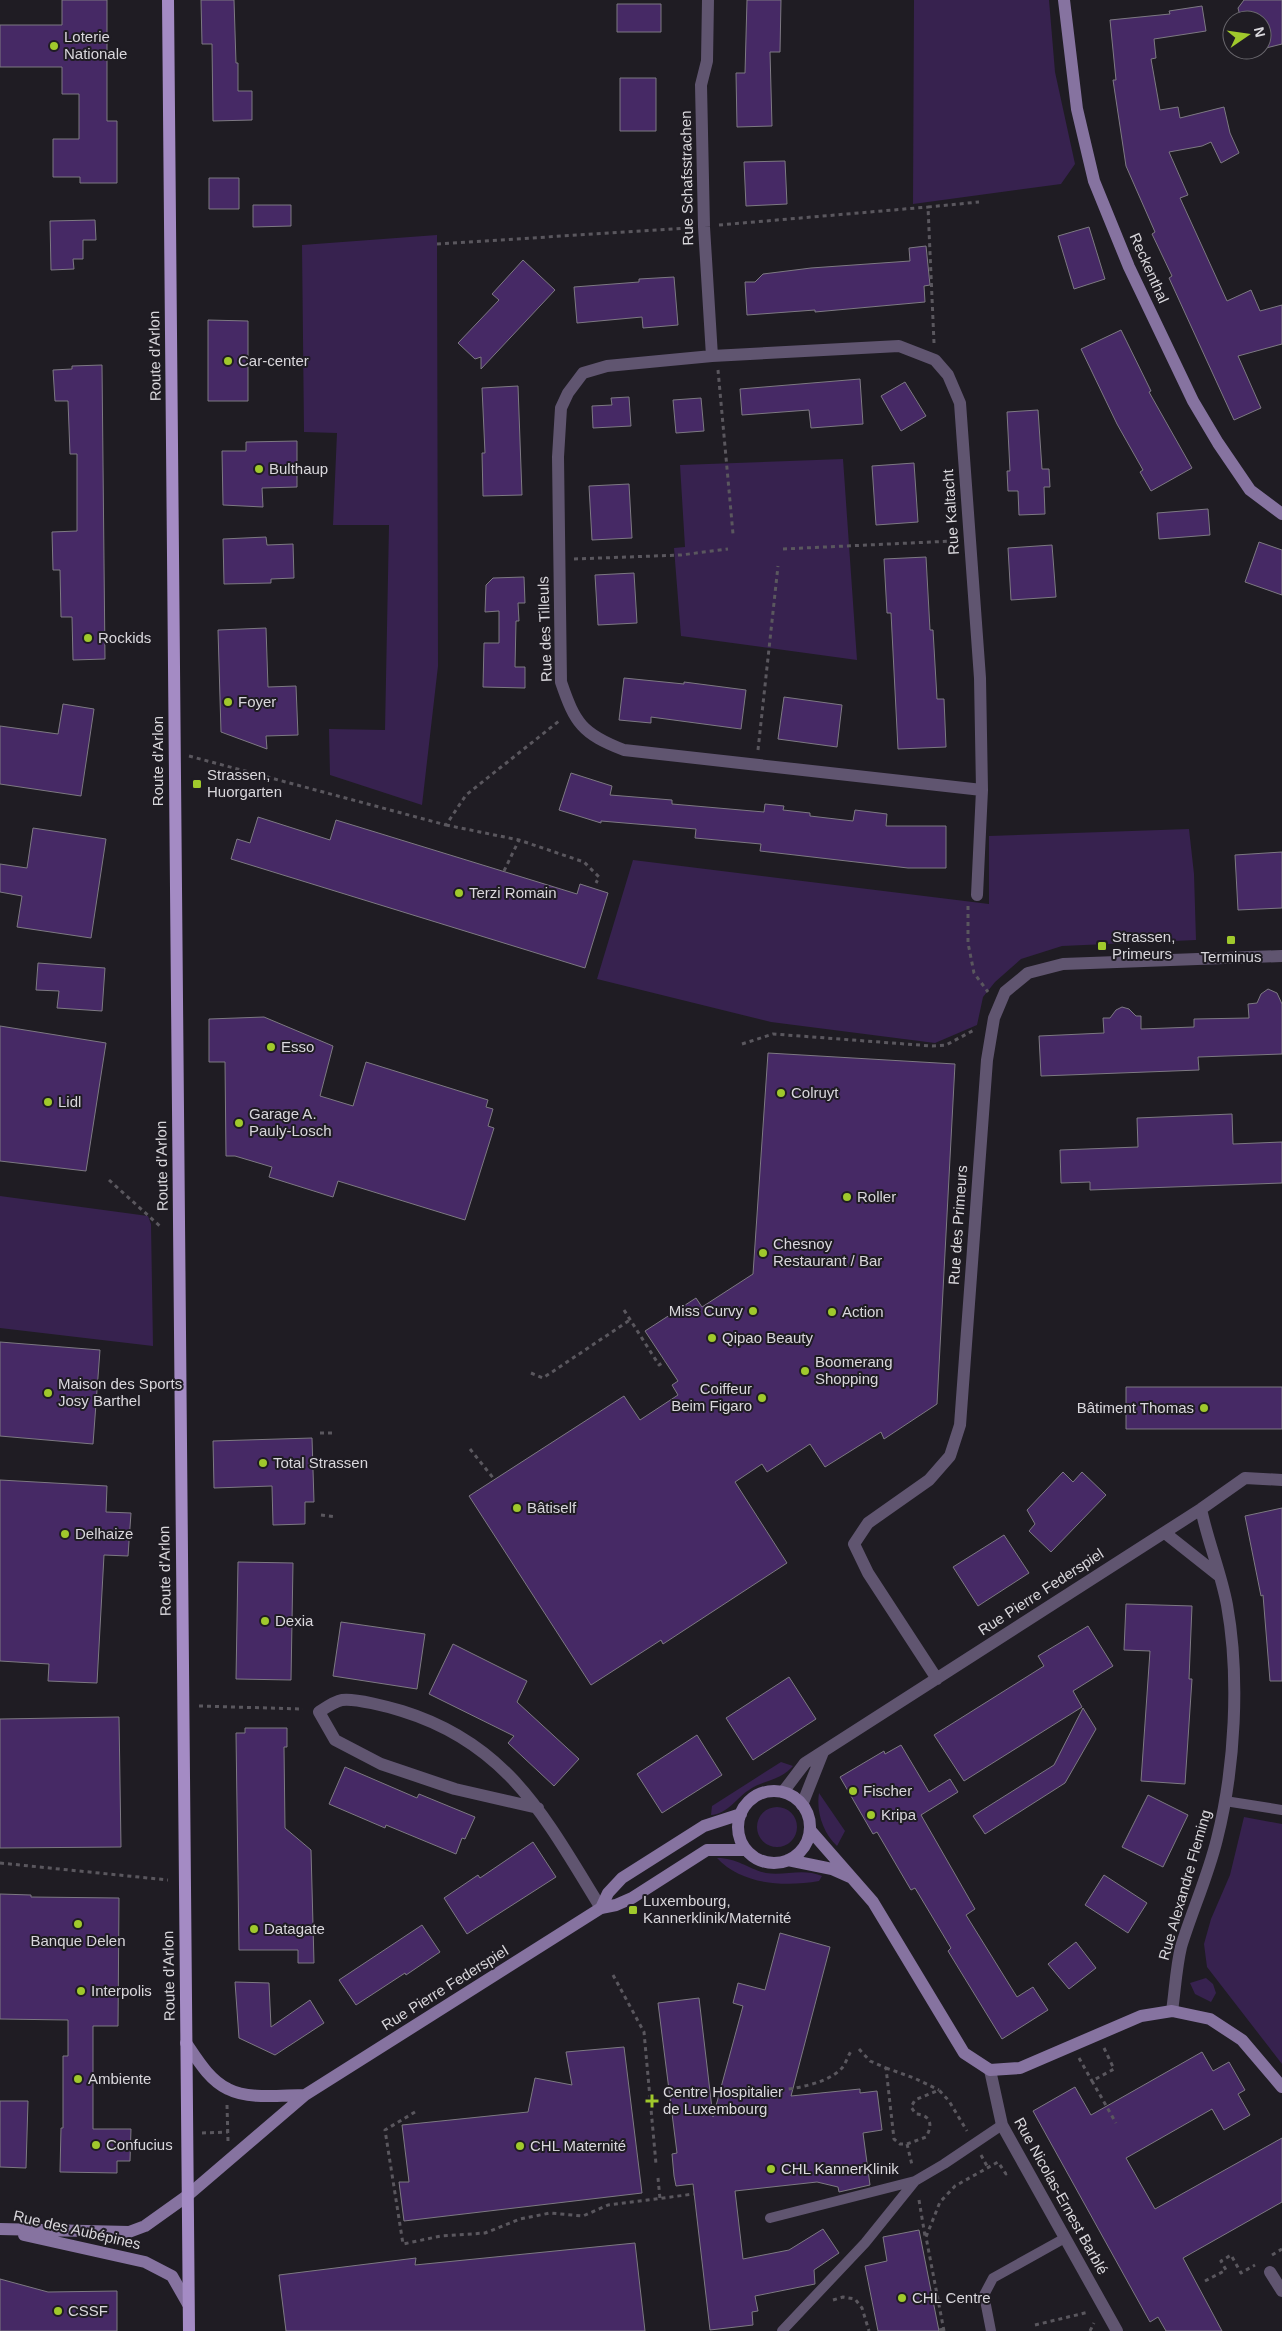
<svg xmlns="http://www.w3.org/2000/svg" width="1282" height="2331" font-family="Arial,sans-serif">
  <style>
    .green { fill: #37224f }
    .building { fill: #462965; stroke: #7d7982 }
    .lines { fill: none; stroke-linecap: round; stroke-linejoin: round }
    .path { stroke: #5a575e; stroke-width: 3; stroke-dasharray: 4 4; stroke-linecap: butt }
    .lane { stroke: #605570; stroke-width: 10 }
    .street { stroke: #605570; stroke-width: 12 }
    .secondary { stroke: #8673a0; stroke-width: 12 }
    .primary { stroke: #a48bc4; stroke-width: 12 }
    .poi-dot { fill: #a0c92c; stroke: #1f1c23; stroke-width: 2 }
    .labels { text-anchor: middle; stroke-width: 4; stroke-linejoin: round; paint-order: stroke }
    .poi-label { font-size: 15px; fill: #d9d7dc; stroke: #1f1c23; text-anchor: start }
    .street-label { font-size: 15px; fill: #d9d7dc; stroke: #1f1c23 }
  </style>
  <rect width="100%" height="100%" fill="#1f1c23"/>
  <!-- green -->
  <path class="green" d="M914,0H1049L1055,72L1075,164L1061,184L913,204Z
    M437,235L438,666L422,805L330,775L329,729L385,730L389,525H333L337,433L304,432L302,245Z
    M843,459L857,660L681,636L674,548L685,547L680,465Z
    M1189,829L1194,874L1196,940L1062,946L1021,959L995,982L983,997L977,1025L935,1043L771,1022L597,979L633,860L989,904V836Z
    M0,1196L148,1216L151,1224L153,1346L0,1328Z
    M781,1762L793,1766C779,1782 764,1779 749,1790C736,1798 728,1814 711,1815L712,1806Z
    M819,1793L845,1831L837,1846C823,1833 816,1812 819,1793Z
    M757 1827a20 20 0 1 1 40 0a20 20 0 1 1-40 0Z
    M1244,1817L1282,1824V2064L1207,1967L1204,1944L1211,1919L1230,1875Z
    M717,1858C738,1858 748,1869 766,1873C785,1876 803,1868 822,1876L819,1881C785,1887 742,1885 717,1858Z
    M1206,1978L1213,1984L1216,1993L1211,2002L1195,1994L1190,1983Z"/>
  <!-- building -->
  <path class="building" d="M62,0H107V121H117V183H80V177H53V139H79V94H62V67H0V25H62Z
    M201,0H234L236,63H238V91H252V120L213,121L212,44H202Z
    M747,0H781L780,52H770L772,126L737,127L736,73H745Z
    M1244,0H1282V44L1262,49V20H1241L1238,8Z
    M617,4H661V32H617Z
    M1202,6L1206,31L1154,39L1156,58L1151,59L1160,110L1178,107L1180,118L1224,107L1230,133L1239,153L1221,163L1211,142L1202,146L1169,152L1188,195L1180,198L1227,301L1251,290L1260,311L1282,305V344L1238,356L1261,408L1234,420L1169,278L1172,276L1152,234L1155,232L1126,166L1113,80H1116L1110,20L1170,14L1169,11Z
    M620,78H656V131H620Z
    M785,161L787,204L746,206L744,162Z
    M209,178H239V209H209Z
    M253,205H291V226L253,227Z
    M95,220L96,240H83V259H73L74,269L51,270L50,221Z
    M1089,227L1105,279L1074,289L1058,236Z
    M926,246L930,285L924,286L925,302L815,312V310L747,315L745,282H755L763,274L811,268L910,261L909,248Z
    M523,260L555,290L481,369V357L475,359L458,343L499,300L492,294Z
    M674,277L678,325L643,328L642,317L577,323L574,287L639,282V279Z
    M208,320L248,321V401H208Z
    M1121,330L1151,391L1149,392L1192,468L1151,491L1140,472L1143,470L1117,424L1081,349Z
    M102,365L105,659L73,660L72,617H61L60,570H53L52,532L77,531V454H70L68,401H55L53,370L72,369V366Z
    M860,379L863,424L811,428L809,410L742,415L740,389Z
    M905,382L926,416L901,431L881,396Z
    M518,386L522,495L483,496L482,453H485L482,388Z
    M629,397L631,426L593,428L592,406L612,405L611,398Z
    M701,398L704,431L676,433L673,400Z
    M1038,410L1042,469H1049L1050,487H1044L1045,514L1019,515L1018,491H1008L1007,471H1010L1007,412Z
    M297,441V487L262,488L263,507L223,505L222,451H246V442Z
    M914,463L918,522L876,525L872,466Z
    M629,484L632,538L592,540L589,486Z
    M1208,509L1210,535L1159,539L1157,513Z
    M266,537L267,545L293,544L294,578L271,579V583L224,584L223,539Z
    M1259,542L1282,550V595L1245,582Z
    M1052,545L1056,597L1011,600L1008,548Z
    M926,557L930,630H933L937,699H944L946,747L898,749L891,613H887L884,559Z
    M634,573L637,623L598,625L595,575Z
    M524,577L525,603H518L519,621H516L515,667H525V688L483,687L484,643H499V611L485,612L486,585L493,578Z
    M266,628L268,687L296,686L298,735L266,736L267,749L221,732L218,630Z
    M624,678L684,684V682L746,690L741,729L651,717V723L619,720Z
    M784,697L842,705L837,747L778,739Z
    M63,704L94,709L81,796L0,784V726L58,734Z
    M571,773L612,786L610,795L672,800V804L764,812L765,804L784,806L783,810L810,813V816L853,821L855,810L887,814L886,826H946V868H908L760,851L761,844L695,838L696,829L601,821V823L559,810Z
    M258,817L330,840L336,820L577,894L580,884L608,893L585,968L231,859L237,839L250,843Z
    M33,828L106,839L91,938L17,927L22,896L0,892V864L27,868Z
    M1282,852V908L1238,910L1235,855Z
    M38,963L105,968L102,1011L57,1008L59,991L36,990Z
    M1268,989L1277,993L1282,1004V1054L1198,1057L1199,1070L1041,1076L1039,1036L1104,1033L1103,1018H1110L1116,1010L1122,1007L1129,1009L1136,1016H1141V1029L1194,1027V1019L1249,1018L1248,1004L1257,1003L1261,994Z
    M264,1017L333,1046L320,1096L353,1106L366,1062L488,1100L486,1107L493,1109L488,1126L494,1128L465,1220L338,1181L333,1197L269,1177L272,1167L235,1156H226L225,1062H209V1019Z
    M0,1026L106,1043L86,1171L0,1161Z
    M768,1053L955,1064L937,1404L884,1439L881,1432L825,1467L810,1444L767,1472L762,1464L735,1482L787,1563L663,1644L661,1640L591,1685L469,1496L624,1396L640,1420L678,1395L672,1385L678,1381L645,1331L696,1298L702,1307L753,1274Z
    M1232,1114L1233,1144L1282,1142V1183L1090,1190V1182L1061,1183L1060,1150L1138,1147L1137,1118Z
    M0,1342L100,1350L93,1444L0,1436Z
    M1126,1387H1282V1429H1126Z
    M312,1438L314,1502H305V1524L273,1525L272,1486L214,1488L213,1441Z
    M1063,1472L1073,1482L1082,1472L1106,1495L1051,1552L1029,1531L1035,1524L1027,1510Z
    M0,1480L107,1486L106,1512L131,1513L128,1556L104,1555L97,1683L48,1681L49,1664L0,1661Z
    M1282,1508V1681H1270L1263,1595L1261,1596L1245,1516Z
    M1004,1535L1029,1573L978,1606L953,1567Z
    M238,1562L293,1563L291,1680L236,1679Z
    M1126,1604L1192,1606L1189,1679H1192L1185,1784L1141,1781L1150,1651L1124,1650Z
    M341,1622L425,1634L417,1689L333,1676Z
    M1088,1626L1113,1666L1073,1691L1082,1707L964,1781L934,1735L1044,1666L1038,1656Z
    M453,1644L527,1681L517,1702L579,1759L554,1786L508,1743L514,1736L429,1694Z
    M789,1677L816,1719L753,1760L726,1718Z
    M1083,1708L1096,1729L1065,1783L985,1834L973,1816L1054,1765Z
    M119,1717L121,1847L0,1848V1719Z
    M245,1728H287V1747H284L285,1828L311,1850L314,1963H298V1950H239L236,1733H245Z
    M697,1735L722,1775L662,1813L637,1774Z
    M901,1745L929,1792L950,1779L958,1792L921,1815L975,1909L966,1915L1017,1997L1033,1987L1048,2010L1002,2039L948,1951L951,1948L915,1888L911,1890L877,1832L873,1834L840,1777L884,1751L885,1754Z
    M345,1767L417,1798L419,1794L475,1817L465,1839L462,1838L456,1854L386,1825L385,1828L329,1804Z
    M1148,1795L1188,1815L1163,1867L1122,1847Z
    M533,1842L556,1877L467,1934L444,1898L478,1875L480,1878Z
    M1104,1875L1147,1903L1128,1933L1085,1905Z
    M0,1894L31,1895V1897L119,1898L118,2026H93V2129H131L130,2161H117V2173L60,2172L61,2128H63V2056H68V2020L0,2019Z
    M422,1925L440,1952L406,1975L405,1973L356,2005L339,1980Z
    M780,1933L830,1947L791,2096L860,2089V2093L877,2091L882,2130L863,2133L870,2185L839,2192L838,2187L817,2182L735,2191L743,2259L789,2250L823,2229L839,2253L814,2270L815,2284L755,2296L758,2311L752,2312L753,2325L710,2330L693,2184L676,2186L674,2176L672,2154L677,2153L658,2003L699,1998L713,2117L743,2006L733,2003L738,1983L765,1990Z
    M1076,1942L1096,1968L1069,1989L1048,1964Z
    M235,1982L269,1983L271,2027L310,2000L324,2023L275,2055L239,2038Z
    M624,2047L642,2193L404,2221L399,2182H409L402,2125L528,2112L535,2078L572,2085L566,2052Z
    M1202,2052L1213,2071L1229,2062L1245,2090L1238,2094L1250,2115L1224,2130L1212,2109L1126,2158L1155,2209L1282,2138V2202L1183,2258L1222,2331H1166L1158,2317L1150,2322L1033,2111L1075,2087L1091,2115Z
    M0,2101H28L26,2168L0,2167Z
    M919,2230L939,2331H878L865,2266L887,2261L883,2237Z
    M635,2243L645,2331H286L279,2275L416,2258L415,2265Z
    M0,2279L48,2292L117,2291V2331H0Z"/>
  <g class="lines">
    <!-- path -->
    <path class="path" d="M719,225L928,207
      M437,244L688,228
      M934,343L928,207L979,202
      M718,370L733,534
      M783,549L953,541
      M574,559L681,555L728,549
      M758,750L778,566
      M189,756L446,825L466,795L559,721
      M446,825L519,840L584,862L599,877L596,883
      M504,871L519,840
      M968,906V943L974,973L988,992
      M742,1044L773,1034L932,1046L946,1045L976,1029
      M109,1180L162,1228
      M624,1310L659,1365L665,1361
      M531,1373L543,1378L630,1320
      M320,1433H336
      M470,1449L494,1479
      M321,1515L336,1517
      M199,1706L303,1709
      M0,1863L168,1880
      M613,1975L644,2032L656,2164
      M1104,2048L1114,2069L1092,2081L1116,2123
      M859,2049L870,2061L886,2068L894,2139L900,2144H907L912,2165
      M1079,2058L1092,2081
      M886,2068L914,2078L939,2090
      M741,2094C770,2091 821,2090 842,2068C846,2063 848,2056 851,2051
      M227,2105L228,2141
      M415,2112L385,2130L403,2244L441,2236L485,2233L520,2219L550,2213L583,2216L608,2205L694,2194
      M202,2133L228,2132
      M907,2144L926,2137C933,2125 931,2115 916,2114L911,2107L915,2100L939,2090L949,2101L967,2131
      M981,2155L988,2168
      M658,2178L660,2199
      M919,2200L925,2236
      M1272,2255L1282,2249
      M1205,2281L1226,2270L1221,2261L1231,2255L1241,2273L1255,2265
      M833,2300L843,2297L855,2299L862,2308L869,2331
      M1035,2325L1089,2312
      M939,2330L944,2329
      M944,2331L926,2237L940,2202L955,2186L998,2162L1006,2174L1010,2172
      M1090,2331L1094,2323"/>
    <!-- lane -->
    <path class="lane" d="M1225,1801L1282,1810
      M770,2218L915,2181
      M782,2331L865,2243L915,2181L944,2164L1002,2125
      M991,2331L984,2295L993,2278L1065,2238"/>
    <!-- street -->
    <path class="street" d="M708,0L707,61L701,85L704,227L712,356
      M977,895L982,790L980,678L960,403L948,375L935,360L899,346L712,356L607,366L583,373L568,393L561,408L558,457L561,682C575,723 582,734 624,750L982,790
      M1165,1533L1218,1575
      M937,1679L868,1573L854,1544L868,1523L929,1480L950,1456L960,1425L987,1060L994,1018L1005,992L1028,973L1063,964L1282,956
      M783,1792L805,1763L1201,1509L1245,1478L1282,1480
      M802,1805L823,1752
      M538,1808L455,1789L381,1764L335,1740L319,1712C325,1708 335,1701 342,1700C355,1698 389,1707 402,1711C509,1744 546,1819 601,1908
      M1172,2011C1175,1991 1176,1968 1181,1947C1192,1911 1208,1876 1217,1839C1235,1768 1240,1677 1227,1605C1221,1573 1208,1542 1201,1509
      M990,2070L1002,2125L1117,2331
      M1270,2272L1282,2291"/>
    <!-- secondary -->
    <path class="secondary" d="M1064,0L1077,109L1094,181L1129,267L1193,401L1218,443L1250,490L1282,514
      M738 1827a36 36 0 1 1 72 0a36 36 0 1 1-72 0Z
      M810,1830L873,1902L964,2053L990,2070L1020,2068L1141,2016L1172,2011L1210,2019L1242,2040L1282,2087
      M788,1860L832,1869L850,1877
      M601,1908L608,1893L622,1878L704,1826L741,1814
      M186,2043C197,2059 209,2080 228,2089C249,2100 282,2095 305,2095
      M0,2229L129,2232L145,2226L187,2196L305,2095L601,1908L616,1905L632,1898L707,1850H746
      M24,2235L145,2262L172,2276L188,2304"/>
    <!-- primary -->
    <path class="primary" d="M168,0L189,2331"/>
  </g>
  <!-- markers -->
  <g class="poi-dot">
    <circle cx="54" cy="46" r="5"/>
    <circle cx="228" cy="361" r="5"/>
    <circle cx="259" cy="469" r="5"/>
    <circle cx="88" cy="638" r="5"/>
    <circle cx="228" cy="702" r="5"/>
    <rect x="192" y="779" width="10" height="10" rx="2.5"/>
    <circle cx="459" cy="893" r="5"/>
    <rect x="1226" y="935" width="10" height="10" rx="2.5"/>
    <rect x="1097" y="941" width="10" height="10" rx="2.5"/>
    <circle cx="271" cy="1047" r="5"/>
    <circle cx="781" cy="1093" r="5"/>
    <circle cx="48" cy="1102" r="5"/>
    <circle cx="239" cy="1123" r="5"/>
    <circle cx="847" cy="1197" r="5"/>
    <circle cx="763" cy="1253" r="5"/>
    <circle cx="753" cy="1311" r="5"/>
    <circle cx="832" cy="1312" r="5"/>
    <circle cx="712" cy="1338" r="5"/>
    <circle cx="805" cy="1371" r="5"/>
    <circle cx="48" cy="1393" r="5"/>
    <circle cx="762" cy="1398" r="5"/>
    <circle cx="1204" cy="1408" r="5"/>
    <circle cx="263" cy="1463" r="5"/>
    <circle cx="517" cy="1508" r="5"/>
    <circle cx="65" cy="1534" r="5"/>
    <circle cx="265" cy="1621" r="5"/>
    <circle cx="853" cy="1791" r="5"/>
    <circle cx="871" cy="1815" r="5"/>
    <rect x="628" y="1905" width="10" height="10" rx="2.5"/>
    <circle cx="78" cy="1924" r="5"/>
    <circle cx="254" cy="1929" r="5"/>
    <circle cx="81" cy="1991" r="5"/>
    <circle cx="78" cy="2079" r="5"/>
    <path d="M649.5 2093.5h5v5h5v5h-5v5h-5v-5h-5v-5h5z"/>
    <circle cx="96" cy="2145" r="5"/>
    <circle cx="520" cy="2146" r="5"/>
    <circle cx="771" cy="2169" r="5"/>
    <circle cx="902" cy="2298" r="5"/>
    <circle cx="58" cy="2311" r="5"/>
  </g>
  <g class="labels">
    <!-- poi labels -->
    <g class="poi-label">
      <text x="64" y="42">Loterie<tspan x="64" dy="17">Nationale</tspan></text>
      <text x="238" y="366">Car-center</text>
      <text x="269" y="474">Bulthaup</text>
      <text x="98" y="643">Rockids</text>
      <text x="238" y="707">Foyer</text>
      <text x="207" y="780">Strassen,<tspan x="207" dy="17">Huorgarten</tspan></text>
      <text x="469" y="898">Terzi Romain</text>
      <text x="1112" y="942">Strassen,<tspan x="1112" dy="17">Primeurs</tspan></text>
      <text x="1231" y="962" text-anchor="middle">Terminus</text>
      <text x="281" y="1052">Esso</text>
      <text x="791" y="1098">Colruyt</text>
      <text x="58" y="1107">Lidl</text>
      <text x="249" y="1119">Garage A.<tspan x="249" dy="17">Pauly-Losch</tspan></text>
      <text x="857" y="1202">Roller</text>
      <text x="773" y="1249">Chesnoy<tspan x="773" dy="17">Restaurant / Bar</tspan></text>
      <text x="743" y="1316" text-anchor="end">Miss Curvy</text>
      <text x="842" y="1317">Action</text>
      <text x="722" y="1343">Qipao Beauty</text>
      <text x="815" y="1367">Boomerang<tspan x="815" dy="17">Shopping</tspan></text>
      <text x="58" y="1389">Maison des Sports<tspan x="58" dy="17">Josy Barthel</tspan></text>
      <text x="752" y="1394" text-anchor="end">Coiffeur<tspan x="752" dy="17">Beim Figaro</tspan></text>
      <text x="1194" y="1413" text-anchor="end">Bâtiment Thomas</text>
      <text x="273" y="1468">Total Strassen</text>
      <text x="527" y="1513">Bâtiself</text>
      <text x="75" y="1539">Delhaize</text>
      <text x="275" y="1626">Dexia</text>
      <text x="863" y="1796">Fischer</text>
      <text x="881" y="1820">Kripa</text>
      <text x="643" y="1906">Luxembourg,<tspan x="643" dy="17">Kannerklinik/Maternité</tspan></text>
      <text x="264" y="1934">Datagate</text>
      <text x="78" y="1946" text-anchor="middle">Banque Delen</text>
      <text x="91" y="1996">Interpolis</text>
      <text x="88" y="2084">Ambiente</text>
      <text x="663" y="2097">Centre Hospitalier<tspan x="663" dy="17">de Luxembourg</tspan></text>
      <text x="106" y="2150">Confucius</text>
      <text x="530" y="2151">CHL Maternité</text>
      <text x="781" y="2174">CHL KannerKlinik</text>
      <text x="912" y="2303">CHL Centre</text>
      <text x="68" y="2316">CSSF</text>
    </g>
    <!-- street labels -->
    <g class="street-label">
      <text transform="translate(687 178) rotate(-91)" y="5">Rue Schafsstrachen</text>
      <text transform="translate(1149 268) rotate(66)" y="5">Reckenthal</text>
      <text transform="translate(155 356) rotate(-91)" y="5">Route d'Arlon</text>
      <text transform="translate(951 512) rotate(-94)" y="5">Rue Kaltacht</text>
      <text transform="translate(545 629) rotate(-92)" y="5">Rue des Tilleuls</text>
      <text transform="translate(158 761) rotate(-90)" y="5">Route d'Arlon</text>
      <text transform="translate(162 1166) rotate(-91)" y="5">Route d'Arlon</text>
      <text transform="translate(958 1225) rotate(-86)" y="5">Rue des Primeurs</text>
      <text transform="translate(165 1571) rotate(-91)" y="5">Route d'Arlon</text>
      <text transform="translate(1041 1592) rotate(-33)" y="5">Rue Pierre Federspiel</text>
      <text transform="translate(1185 1885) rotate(-74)" y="5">Rue Alexandre Fleming</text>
      <text transform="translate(169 1976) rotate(-91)" y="5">Route d'Arlon</text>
      <text transform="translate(445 1988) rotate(-32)" y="5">Rue Pierre Federspiel</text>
      <text transform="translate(1061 2196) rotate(61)" y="5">Rue Nicolas-Ernest Barblé</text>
      <text transform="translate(77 2230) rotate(13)" y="5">Rue des Aubépines</text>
    </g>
  </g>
  <!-- north arrow -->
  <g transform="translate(1247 35) rotate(77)"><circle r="24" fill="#1f1c23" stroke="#69676d"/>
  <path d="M0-4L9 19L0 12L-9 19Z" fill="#a0c92c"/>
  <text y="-8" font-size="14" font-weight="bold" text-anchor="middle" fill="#d9d7dc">N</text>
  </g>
</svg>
